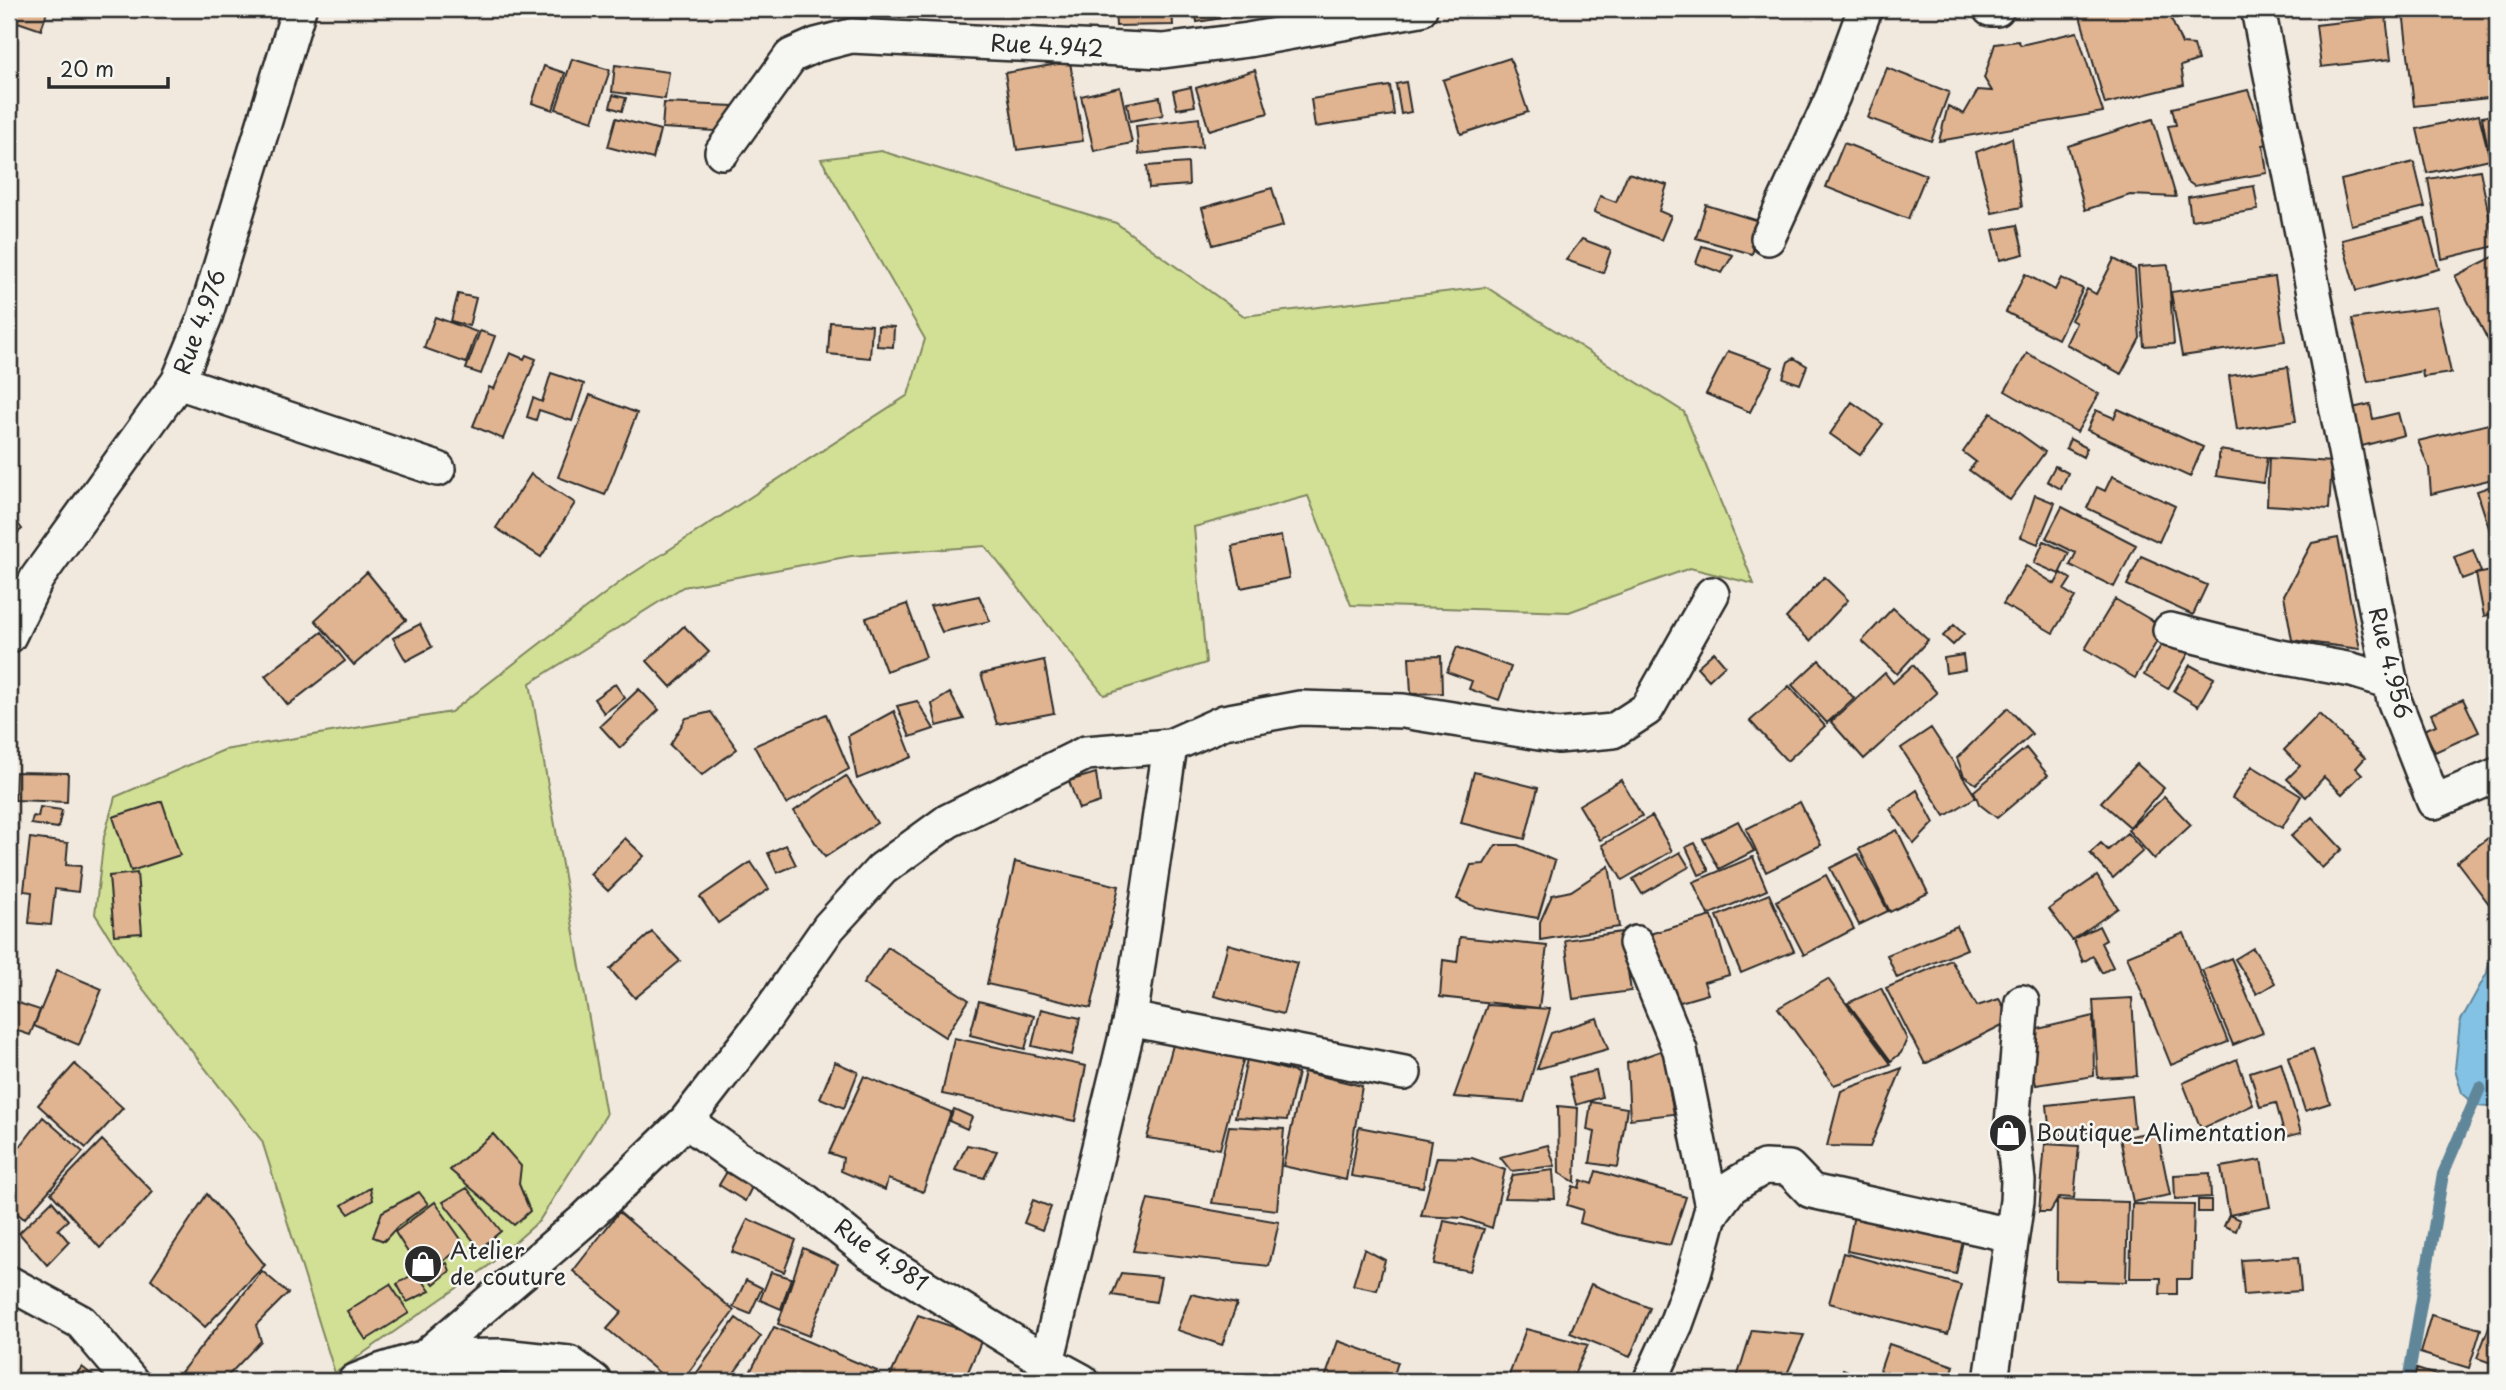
<svg xmlns="http://www.w3.org/2000/svg" width="2506" height="1390" font-family="'Playpen Sans',sans-serif">
  <style>
    .green { fill: #d1e094; stroke: #7e8660; stroke-width: 2 }
    .water { fill: #83c2e4; stroke: #60869a; stroke-width: 2 }
    .lines { fill: none; stroke-linecap: round; stroke-linejoin: round }
    .stream { stroke: #60869a; stroke-width: 12 }
    .building { fill: #e0b490; stroke: #2b2b2b; stroke-width: 2 }
    .street-casing { stroke: #2b2b2b; stroke-width: 38 }
    .street { stroke: #f6f6f2; stroke-width: 33 }
    .labels { text-anchor: middle; stroke-width: 5; stroke-linejoin: round; paint-order: stroke }
    .street-label { font-size: 23px; fill: #2b2b2b; stroke: #f6f6f2 }
    .poi-label { font-size: 23px; fill: #2b2b2b; stroke: #f6f6f2; text-anchor: start }
  </style>
  <rect width="100%" height="100%" fill="#f2e9de"/>
  <filter id="ink" filterUnits="userSpaceOnUse"><feTurbulence type="fractalNoise" baseFrequency=".0143" numOctaves="2"/><feDisplacementMap in="SourceGraphic" scale="14" xChannelSelector="R" yChannelSelector="G"/><feConvolveMatrix kernelMatrix="1 2 1 2 8 2 1 2 1" color-interpolation-filters="sRGB"/></filter>
  <g filter="url(#ink)">
    <!-- green -->
    <path class="green" d="M881,151L1116,223L1244,316L1486,287L1684,412L1754,584L1690,568L1569,612L1351,605L1308,496L1194,527L1206,663L1104,695L985,546L851,556L683,587L530,683L606,1115L539,1221L487,1267L335,1373L262,1141L140,985L95,914L104,837L115,797L224,750L451,712L624,579L908,395L925,339L821,159Z"/>
    <!-- water -->
    <path class="water" d="M2497,954V1101L2489,1107L2477,1106L2462,1093L2455,1069L2460,1022L2487,973L2490,957Z"/>
    <g class="lines">
      <!-- stream -->
      <path class="stream" d="M2408,1381L2443,1174L2480,1088"/>
    </g>
    <!-- building -->
    <path class="building" d="M9,9H48L41,30L9,19Z
      M1115,9H1172L1173,25L1116,26Z
      M1195,9H1260V12L1197,22Z
      M2078,9H2167L2182,44L2194,45L2198,60L2181,66L2184,85L2105,104Z
      M2420,9H2497V97L2414,106L2403,11Z
      M2386,17L2391,59L2321,67L2316,25Z
      M2077,32L2103,112L1939,141L1948,106L1964,114L1978,90L1992,91L1984,78L1995,44L2018,41L2021,45Z
      M1510,58L1528,112L1461,134L1443,80Z
      M572,59L610,70L593,121L556,109Z
      M1070,62L1083,141L1017,150L1005,73Z
      M615,65L669,72L665,99L612,92Z
      M544,66L565,73L553,110L532,103Z
      M1887,68L1949,92L1931,141L1868,118Z
      M1255,70L1268,113L1209,130L1196,88Z
      M1406,82L1411,112L1401,114L1396,84Z
      M1390,86L1394,115L1315,127L1311,99Z
      M1120,87L1132,143L1094,151L1081,96Z
      M1191,87L1195,106L1177,109L1173,91Z
      M2248,90L2268,144L2263,145L2267,173L2194,186L2187,181L2179,166L2168,126L2176,125L2172,108Z
      M613,95L626,98L622,111L610,107Z
      M1160,97L1163,115L1130,121L1127,103Z
      M664,103L734,106L733,132L662,128Z
      M2497,114V158L2490,159L2482,117Z
      M2479,115L2490,159L2427,173L2417,129Z
      M616,118L660,130L653,159L608,147Z
      M1199,118L1202,147L1139,154L1136,126Z
      M2153,119L2176,197L2130,195L2085,210L2068,146Z
      M2012,138L2022,207L1992,213L1976,152Z
      M1844,143L1926,175L1908,219L1826,187Z
      M2414,162L2425,207L2351,225L2341,180Z
      M1188,163L1189,185L1149,188L1147,166Z
      M2480,170L2495,246L2442,259L2428,179Z
      M1628,173L1667,185L1659,211L1671,216L1661,240L1594,212L1600,196L1616,202Z
      M2254,186L2258,210L2191,220L2188,197Z
      M1272,188L1283,226L1213,245L1202,208Z
      M1706,205L1762,222L1752,254L1696,238Z
      M2425,219L2439,269L2356,291L2342,240Z
      M2017,225L2024,254L2000,260L1993,230Z
      M1582,239L1611,250L1603,273L1566,260Z
      M1702,246L1733,255L1722,273L1696,263Z
      M2497,255V340L2490,344L2455,276Z
      M2114,259L2135,270L2140,338L2121,374L2066,344L2076,323L2071,320L2087,289L2096,294Z
      M2168,265L2174,344L2144,346L2138,267Z
      M2025,274L2055,290L2061,278L2083,289L2058,339L2006,312Z
      M2275,277L2285,341L2182,356L2171,292Z
      M458,294L476,298L469,326L451,321Z
      M2437,307L2451,373L2423,377L2422,371L2368,382L2352,319Z
      M435,317L477,332L466,363L424,348Z
      M830,322L872,325L870,358L828,354Z
      M878,326L894,327L893,347L877,346Z
      M480,331L495,336L481,374L466,369Z
      M1728,351L1773,367L1750,412L1706,394Z
      M510,353L524,359L526,355L536,359L503,439L473,426L489,387L494,389Z
      M2027,353L2099,394L2077,432L2005,391Z
      M1794,358L1807,366L1800,384L1783,378L1788,362Z
      M2288,367L2296,421L2237,430L2229,376Z
      M551,373L584,384L572,421L539,410L536,420L527,417L533,398L542,402Z
      M590,395L637,413L605,495L558,477Z
      M1852,402L1883,424L1860,455L1830,434Z
      M2370,404L2373,419L2398,413L2404,435L2362,446L2357,426L2348,409Z
      M2118,409L2203,447L2190,477L2087,430L2096,410L2114,418Z
      M1991,413L2045,452L2010,500L1969,470L1976,462L1963,452Z
      M2497,422V478L2431,494L2429,468L2418,441Z
      M2070,439L2087,448L2083,457L2066,448Z
      M2220,450L2267,458L2263,483L2216,476Z
      M2269,458L2332,462L2329,509L2267,505Z
      M2055,466L2068,473L2061,489L2047,481Z
      M531,474L575,503L541,557L496,528Z
      M2112,476L2175,506L2159,542L2087,508L2097,487L2105,491Z
      M2497,484V539L2493,540L2477,491Z
      M2035,495L2055,503L2038,544L2021,537Z
      M2062,507L2136,545L2114,587L2070,565L2076,553L2046,538Z
      M9,512L22,529L9,540Z
      M1281,536L1289,578L1241,588L1232,546Z
      M2338,538L2360,649L2292,640L2284,595L2312,543Z
      M2044,541L2069,553L2059,574L2034,563Z
      M2473,550L2481,572L2462,579L2454,557Z
      M2141,556L2207,585L2193,615L2127,585Z
      M2026,566L2055,584L2061,573L2071,579L2064,590L2075,597L2053,633L2003,604Z
      M2497,570V613L2484,616L2476,574Z
      M367,572L406,620L354,665L315,620Z
      M1824,577L1848,600L1810,641L1786,618Z
      M979,596L990,621L942,632L930,606Z
      M2115,599L2165,628L2135,678L2085,649Z
      M907,604L926,657L886,671L866,618Z
      M1893,608L1928,640L1897,674L1862,641Z
      M420,624L432,647L406,661L393,638Z
      M1954,625L1964,634L1953,645L1943,636Z
      M684,626L709,652L671,687L647,661Z
      M322,632L345,661L288,705L265,676Z
      M2167,635L2191,649L2168,689L2144,675Z
      M1457,647L1511,667L1499,700L1469,689L1472,681L1447,672Z
      M1714,652L1725,665L1709,680L1697,667Z
      M1963,655L1965,670L1946,673L1944,658Z
      M1441,656L1442,693L1411,694L1409,657Z
      M1044,660L1054,713L997,724L981,674Z
      M1819,660L1854,698L1827,723L1792,685Z
      M1913,665L1937,693L1864,759L1831,722L1885,673L1893,683Z
      M2190,665L2214,678L2198,706L2174,691Z
      M615,684L625,698L604,713L594,699Z
      M1789,686L1825,726L1787,761L1750,721Z
      M639,689L659,710L620,748L600,726Z
      M950,693L964,719L937,726L932,704Z
      M2463,699L2479,732L2435,752L2424,730L2436,725L2431,714Z
      M917,701L934,729L910,737L897,706Z
      M2008,708L2032,734L1976,784L1964,776L1957,758Z
      M894,711L912,757L857,779L848,736Z
      M711,712L737,749L702,775L670,745L686,718Z
      M826,714L849,769L786,804L754,746Z
      M2319,714L2365,758L2356,768L2362,774L2342,794L2324,777L2306,797L2287,779L2300,766L2284,750Z
      M1931,728L1976,797L1945,816L1901,748Z
      M2026,748L2048,775L1997,818L1979,804L1974,791Z
      M2137,764L2164,788L2130,827L2101,802Z
      M2252,766L2301,796L2282,828L2232,798Z
      M16,772L68,773L67,802L15,800Z
      M1474,772L1538,788L1525,839L1461,823Z
      M1096,773L1100,802L1079,809L1069,781Z
      M846,776L877,823L825,857L794,811Z
      M1621,780L1642,816L1600,840L1579,805Z
      M1917,790L1934,823L1914,844L1890,809Z
      M2164,797L2191,825L2154,859L2128,830Z
      M162,801L180,855L131,871L113,817Z
      M1800,802L1821,845L1766,872L1746,829Z
      M40,807L62,810L58,828L31,824L33,816L38,817Z
      M1652,816L1672,851L1622,880L1602,845Z
      M2312,817L2342,849L2322,868L2291,836Z
      M1738,821L1754,851L1719,869L1703,839Z
      M1897,830L1928,893L1890,912L1859,849Z
      M2497,831V906L2493,909L2457,862Z
      M2127,833L2143,851L2113,878L2090,853L2101,843L2108,850Z
      M30,838L68,843L66,865L81,866L78,892L55,889L51,925L29,923L32,892L24,891Z
      M625,838L644,856L608,891L590,874Z
      M1695,843L1709,871L1699,875L1686,847Z
      M786,845L796,865L777,873L768,853Z
      M1496,845H1518L1555,861L1538,918L1475,907L1457,899L1471,865L1484,864Z
      M1680,852L1689,867L1642,894L1633,879Z
      M1858,854L1888,911L1859,925L1830,868Z
      M1753,857L1767,890L1708,915L1693,882Z
      M751,862L769,889L718,923L700,897Z
      M1015,862L1119,886L1091,1008L987,984Z
      M1609,866L1619,927L1540,940V922L1552,895L1571,891Z
      M137,873L142,933L114,935L109,876Z
      M1826,875L1854,929L1804,955L1776,901Z
      M2097,876L2118,908L2072,940L2049,909Z
      M1769,894L1794,951L1741,973L1717,916Z
      M1712,916L1729,975L1704,982L1708,994L1666,1006L1646,935Z
      M1957,926L1967,949L1897,978L1887,955Z
      M2099,926L2106,940L2101,943L2113,967L2102,973L2093,956L2083,962L2073,939Z
      M652,932L680,961L635,998L610,969Z
      M1622,932L1631,991L1573,999L1565,940Z
      M2184,933L2228,1042L2171,1065L2127,956Z
      M1460,937L1547,946L1539,1008L1440,997L1443,960L1457,962Z
      M1228,944L1297,963L1283,1014L1214,996Z
      M888,947L969,1000L945,1037L863,984Z
      M2253,948L2275,983L2257,994L2235,959Z
      M2231,958L2263,1033L2233,1045L2202,970Z
      M1951,960L1977,1006L1999,999L2012,1020L1925,1064L1886,988Z
      M57,970L102,989L79,1045L34,1026Z
      M1828,979L1891,1064L1834,1085L1778,1008Z
      M1881,988L1907,1039L1901,1053L1891,1061L1848,1003Z
      M2132,998L2137,1076L2098,1078L2093,1000Z
      M9,1000L40,1010L30,1035L9,1028Z
      M979,1001L1034,1016L1025,1049L970,1035Z
      M1487,1005L1550,1009L1524,1102L1454,1097Z
      M1041,1009L1080,1018L1072,1055L1032,1046Z
      M2093,1016L2094,1076L2036,1085L2025,1032Z
      M1597,1018L1608,1049L1537,1069L1551,1033Z
      M954,1038L1086,1066L1075,1121L942,1094Z
      M1173,1045L1245,1053L1220,1149L1147,1138Z
      M1674,1046L1678,1078L1668,1081L1674,1114L1630,1119L1627,1063Z
      M2313,1049L2330,1103L2305,1111L2288,1057Z
      M1247,1059L1298,1073L1287,1120L1235,1117Z
      M2237,1059L2253,1105L2201,1129L2183,1083Z
      M835,1062L858,1072L844,1108L820,1098Z
      M2281,1062L2301,1133L2285,1137L2276,1103L2260,1107L2250,1072Z
      M75,1064L123,1108L86,1148L38,1105Z
      M1902,1068L1870,1147L1827,1146L1841,1091Z
      M1596,1071L1602,1097L1576,1105L1569,1077Z
      M1304,1072L1362,1086L1346,1180L1283,1166Z
      M864,1076L951,1112L923,1192L888,1179L885,1190L841,1171L843,1158L829,1153Z
      M2131,1096L2134,1127L2050,1136L2047,1105Z
      M1591,1102L1627,1108L1618,1167L1590,1163L1595,1132L1587,1130Z
      M1558,1106L1578,1108L1575,1182L1559,1173Z
      M954,1109L972,1117L967,1129L949,1121Z
      M43,1117L83,1152L24,1219L9,1206V1161Z
      M1229,1126L1284,1129L1277,1210L1212,1203Z
      M1359,1127L1431,1141L1423,1187L1351,1176Z
      M2157,1131L2170,1195L2133,1202L2120,1138Z
      M493,1134L521,1166L519,1184L530,1211L514,1225L450,1170Z
      M102,1140L153,1192L100,1248L51,1193Z
      M2045,1144L2079,1146L2074,1198L2059,1197L2050,1212H2039Z
      M967,1145L997,1151L984,1178L955,1170Z
      M1548,1145L1555,1166L1511,1171L1500,1157Z
      M1437,1157L1472,1158L1505,1170L1492,1228L1463,1218L1421,1216Z
      M2261,1160L2270,1207L2229,1215L2221,1167Z
      M728,1170L753,1185L745,1201L719,1185Z
      M1553,1170L1555,1199L1504,1198L1513,1175Z
      M1596,1171L1686,1197L1670,1245L1619,1235L1580,1223L1583,1210L1567,1205L1573,1186L1579,1188L1581,1180L1592,1184Z
      M2210,1173L2211,1197L2175,1199L2174,1175Z
      M370,1188L373,1200L349,1214L342,1205Z
      M467,1188L501,1231L480,1249L443,1202Z
      M419,1192L428,1204L397,1227L384,1241L373,1237L382,1212Z
      M207,1194L265,1265L205,1327L151,1279Z
      M1148,1199L1279,1222L1269,1266L1133,1251Z
      M1033,1200L1051,1207L1042,1230L1024,1223Z
      M2057,1200L2128,1202L2126,1282L2056,1280Z
      M2198,1200H2211V1212H2198Z
      M52,1201L68,1220L58,1229L69,1242L47,1265L19,1233Z
      M435,1202L465,1245L423,1276L395,1232Z
      M1856,1204L1966,1226L1956,1274L1847,1251Z
      M2132,1204L2194,1205L2192,1279H2177V1294H2160L2161,1278H2130Z
      M619,1212L734,1311L682,1381H669L607,1329L622,1312L573,1271Z
      M2229,1215L2240,1220L2236,1231L2224,1226Z
      M748,1219L796,1240L784,1272L732,1252Z
      M1444,1221L1484,1229L1470,1271L1434,1264Z
      M803,1248L838,1264L809,1336L778,1324Z
      M1364,1249L1385,1260L1377,1290L1353,1285Z
      M1843,1253L1961,1285L1948,1334L1829,1303Z
      M2298,1257L2301,1291L2244,1295L2241,1260Z
      M447,1263L450,1271L434,1284L427,1275Z
      M262,1271L288,1293L256,1325L261,1341L223,1381H192L181,1372Z
      M417,1272L430,1291L407,1302L397,1284Z
      M771,1272L791,1278L781,1309L760,1300Z
      M1121,1273L1161,1277L1156,1302L1112,1295Z
      M746,1280L762,1288L750,1314L733,1307Z
      M390,1284L409,1313L366,1340L347,1311Z
      M1591,1284L1650,1308L1630,1357L1570,1333Z
      M1191,1294L1237,1304L1222,1345L1177,1330Z
      M918,1315L983,1337L964,1381H888Z
      M2431,1315L2481,1329L2469,1368L2420,1353Z
      M736,1318L761,1336L728,1381H691Z
      M2492,1319L2497,1321V1365L2477,1358Z
      M774,1327L877,1371L871,1381H754L747,1378Z
      M1526,1329L1588,1345L1571,1381H1507Z
      M1752,1330L1804,1335L1784,1381H1736Z
      M1338,1341L1398,1362L1392,1381H1324Z
      M1889,1344L1954,1366L1949,1381H1870L1872,1378L1877,1379Z
      M82,1367L95,1377L91,1381H71Z
      M1843,1369L1864,1378L1863,1381H1839Z
      M2417,1369L2442,1377L2440,1381H2413Z"/>
    <g class="lines">
      <defs>
        <path id="street" d="M1990,9H1997
          M2258,9L2394,700L2434,802L2497,775
          M722,152L791,56L816,45L851,36L1163,51L1248,40L1420,9
          M1768,238L1833,96L1865,9
          M178,382L438,469
          M2170,630L2275,656L2352,670L2391,682
          M9,636L37,578L178,382L205,317L299,9
          M1636,943L1680,1050L1713,1212
          M1130,1019L1404,1073
          M686,1121L736,1157L806,1201L870,1253L1047,1362L1082,1381
          M9,1283L81,1322L131,1381
          M425,1357L583,1221L686,1121L762,1023L829,927L882,869L948,821L1086,753L1170,746L1224,722L1300,708L1403,711L1558,736L1613,731L1647,709L1712,594
          M1047,1362L1130,1019L1170,746
          M355,1381L380,1371L425,1357L502,1356L569,1363L594,1381
          M1650,1381L1676,1324L1694,1274L1710,1215L1731,1187L1764,1167L1789,1168L1811,1191L2011,1235
          M1991,1381L2017,1201L2018,1181L2012,1124L2022,1002"/>
      </defs>
      <!-- street casing -->
      <use href="#street" class="street-casing"/>
      <!-- street -->
      <use href="#street" class="street"/>
    </g>
  </g>
  <!-- icons -->
  <defs>
    <symbol id="shop-disc" viewBox="-11 -11 22 22"><circle r="9.5" fill="#2b2b2b" stroke="#f6f6f2"/><path d="M-5-2.5h2.3a2.7 3.5 0 0 1 5.4 0H5L5.5 6h-11ZM-1.5-2.5h3a1.5 2.3 0 0 0-3 0Z" fill="#fff"/></symbol>
  </defs>
  <g fill-rule="evenodd">
    <use href="#shop-disc" x="1986" y="1111" width="44" height="44"/>
    <use href="#shop-disc" x="401" y="1242" width="44" height="44"/>
  </g>
  <g class="labels">
    <!-- street labels -->
    <g class="street-label">
      <text transform="translate(1047 46) rotate(3)" y="8">Rue 4.942</text>
      <text transform="translate(200 322) rotate(-70)" y="8">Rue 4.976</text>
      <text transform="translate(2390 663) rotate(76)" y="8">Rue 4.956</text>
      <text transform="translate(881 1255) rotate(35)" y="8">Rue 4.981</text>
    </g>
    <!-- poi labels -->
    <g class="poi-label">
      <text x="2035" y="1141">Boutique_Alimentation</text>
      <text x="450" y="1259">Atelier<tspan x="450" dy="26">de couture</tspan></text>
    </g>
  </g>
  <!-- margin -->
  <rect width="2506" height="1390" fill="none" stroke="#f6f6f2" stroke-width="35"/>
  <rect x="18" y="18" width="2471" height="1355" fill="none" stroke="#2b2b2b" stroke-width="2.5" filter="url(#ink)"/>
  <!-- scale -->
  <path d="M49 77v10h119v-10" fill="none" stroke="#2b2b2b" stroke-width="3.5"/>
  <text x="60" y="77" font-size="21" fill="#2b2b2b" stroke="#f6f6f2" stroke-width="5" paint-order="stroke">20 m</text>
</svg>
